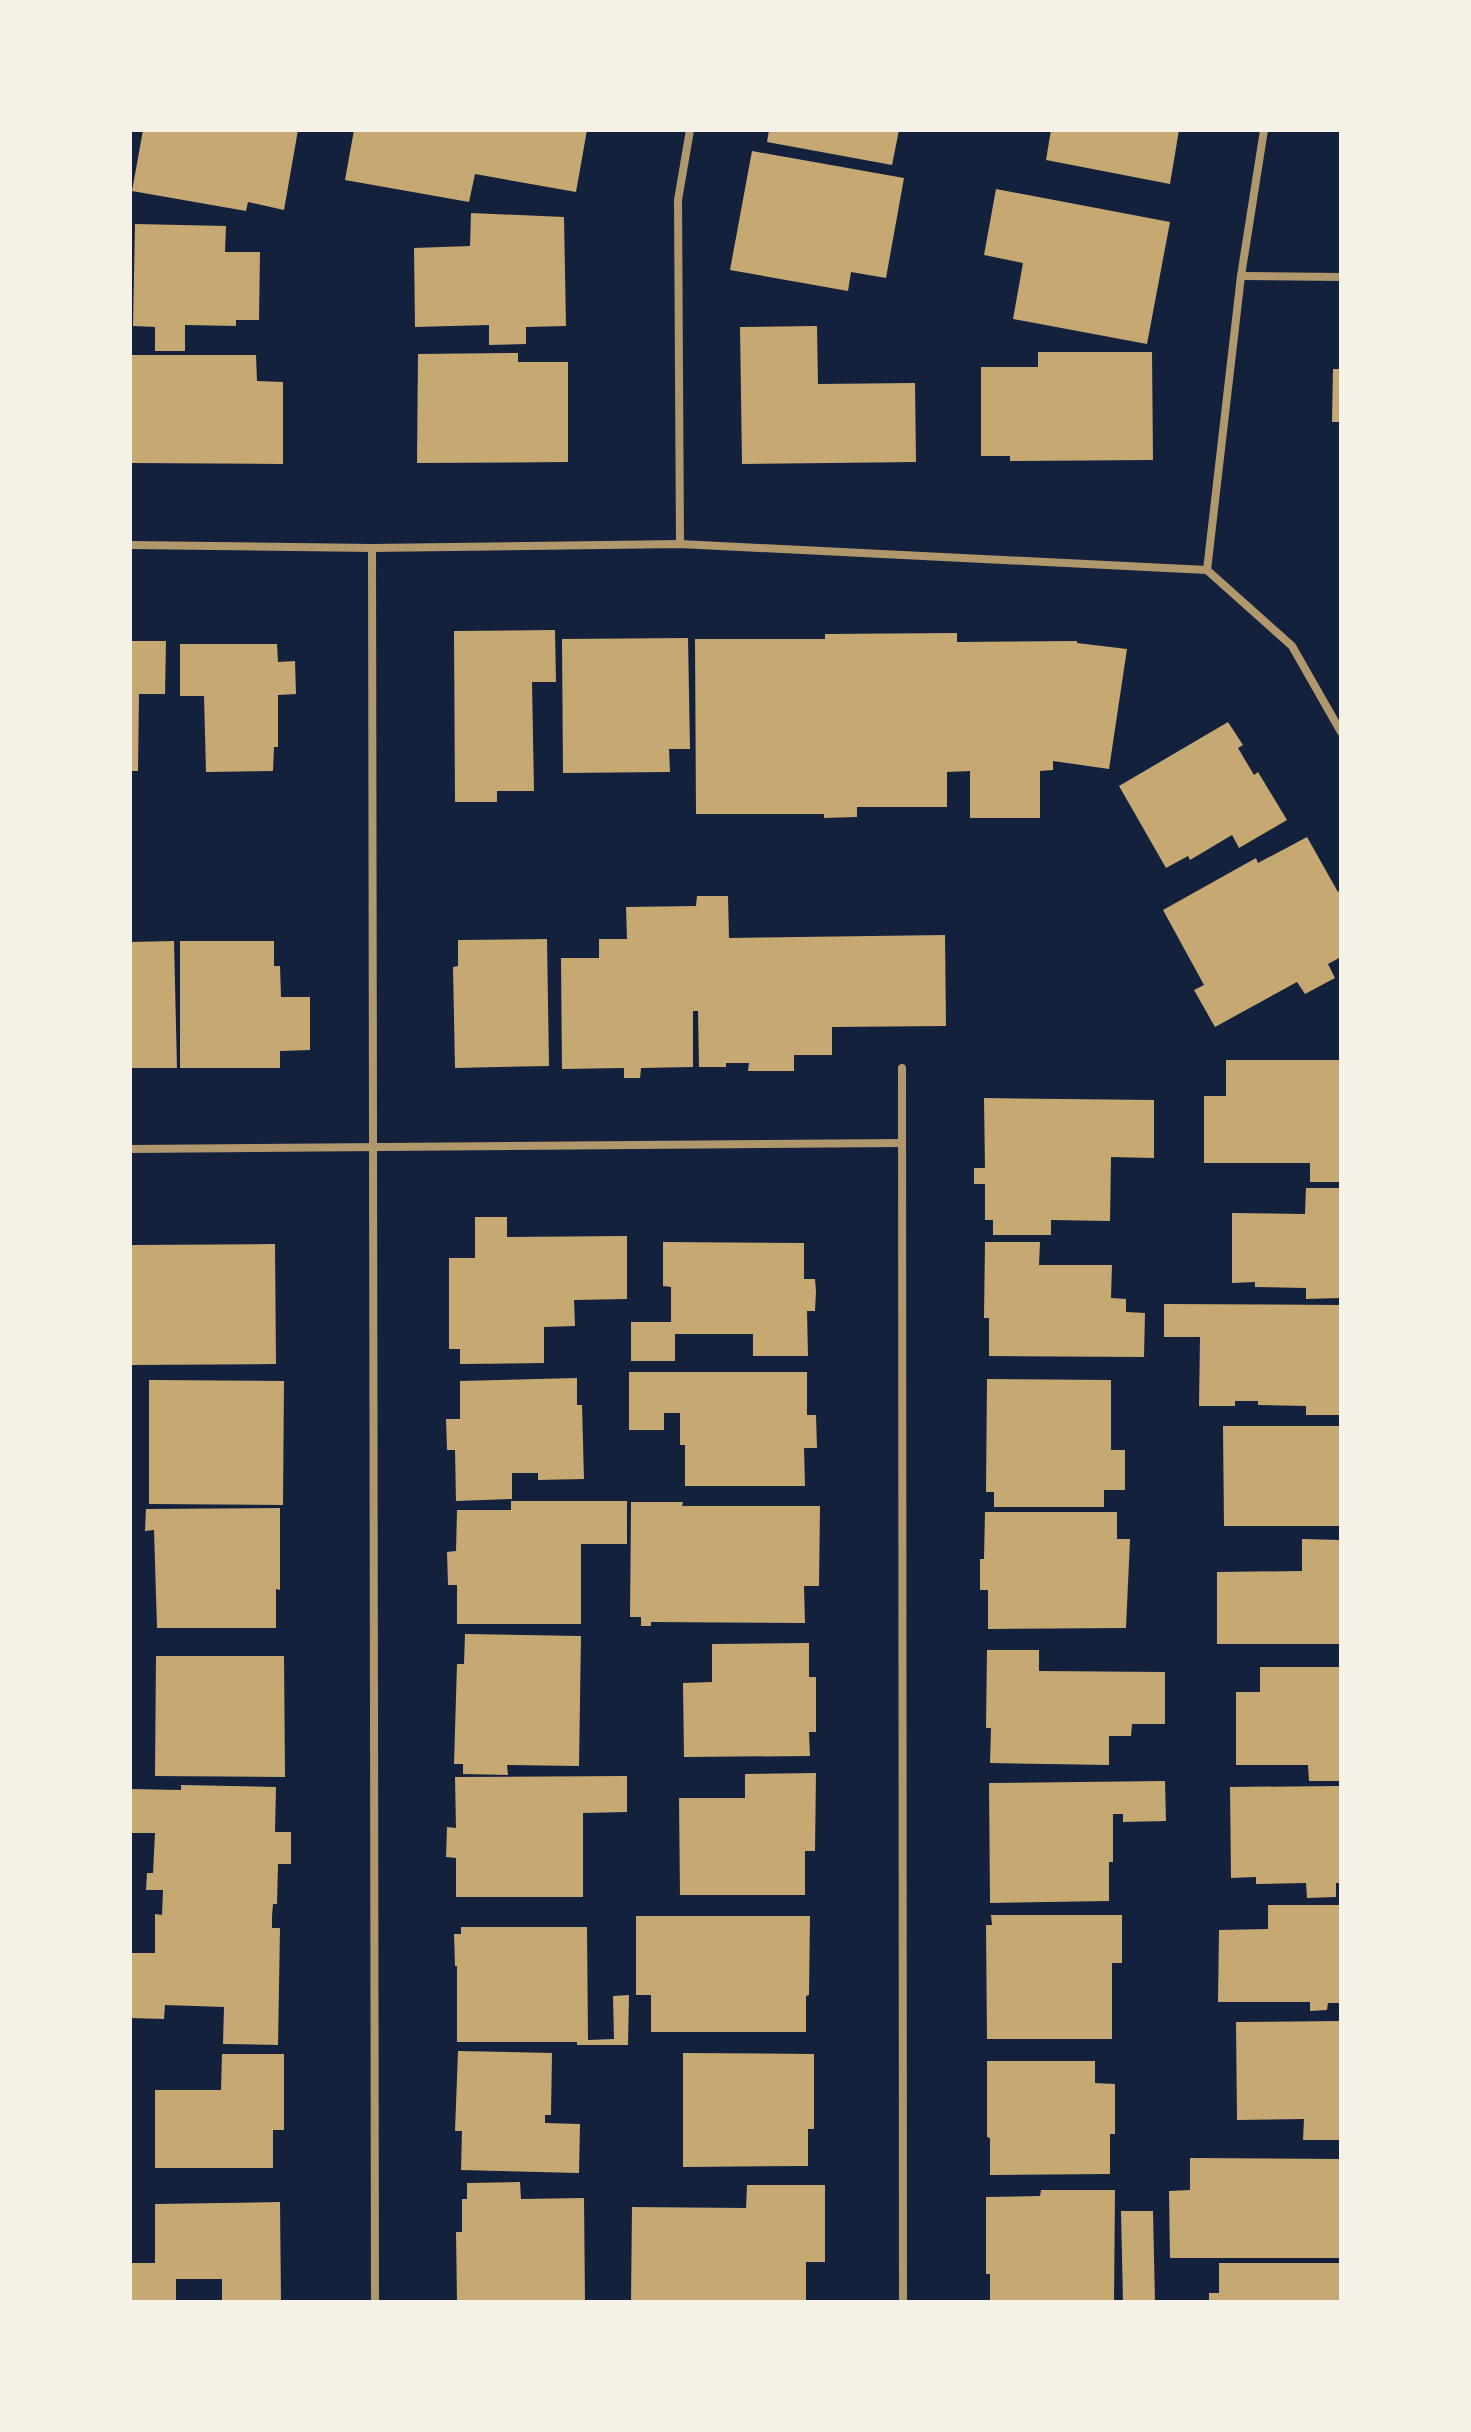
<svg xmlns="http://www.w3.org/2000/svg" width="1471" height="2432" font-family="'Source Serif 4',serif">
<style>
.building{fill:#c6a872}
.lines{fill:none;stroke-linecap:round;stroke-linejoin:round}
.minor{stroke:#b1986c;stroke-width:8}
</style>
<rect width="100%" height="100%" fill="#14213d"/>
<g class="building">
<path d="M 143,130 L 298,130 L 284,210 L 248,202 L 246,211 L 132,191 Z"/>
<path d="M 354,130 L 587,130 L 576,192 L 475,174 L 469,202 L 345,180 Z"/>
<path d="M 769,130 L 899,130 L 892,165 L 767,142 Z"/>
<path d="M 1051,130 L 1179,130 L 1170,184 L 1046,160 Z"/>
<path d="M 752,151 L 904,178 L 886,278 L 851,272 L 848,291 L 730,270 Z"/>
<path d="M 996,189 L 1170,222 L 1147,344 L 1013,319 L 1023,263 L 984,255 Z"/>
<path d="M 471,213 L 564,217 L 566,326 L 526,327 L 526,344 L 489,345 L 489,325 L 415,327 L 414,248 L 470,246 Z"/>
<path d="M 135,224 L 226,226 L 225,252 L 260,252 L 259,320 L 236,320 L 236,326 L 185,325 L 185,351 L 155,351 L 155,327 L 133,326 Z"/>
<path d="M 817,326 L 818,384 L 915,383 L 916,462 L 742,464 L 740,327 Z"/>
<path d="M 1038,352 L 1152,352 L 1153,460 L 1010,461 L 1010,456 L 981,456 L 981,367 L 1038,367 Z"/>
<path d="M 518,353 L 518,362 L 568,362 L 568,462 L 417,463 L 418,354 Z"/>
<path d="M 130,355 L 256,355 L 257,381 L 283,382 L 283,464 L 130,463 Z"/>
<path d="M 1333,369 L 1341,369 L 1341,422 L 1332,422 Z"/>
<path d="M 555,630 L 556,682 L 532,682 L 534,791 L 497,791 L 497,802 L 455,802 L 454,631 Z"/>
<path d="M 957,633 L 957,642 L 1077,641 L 1077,643 L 1127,649 L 1109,769 L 1053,761 L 1053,770 L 1040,771 L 1040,818 L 970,818 L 970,771 L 947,772 L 947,807 L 857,807 L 857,817 L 824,818 L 824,814 L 696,814 L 695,639 L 825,639 L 825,634 Z"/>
<path d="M 688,638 L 690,749 L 669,749 L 670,772 L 563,773 L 562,639 Z"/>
<path d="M 130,641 L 166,641 L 165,694 L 139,694 L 138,771 L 130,771 Z"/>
<path d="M 180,644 L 277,644 L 278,662 L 295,661 L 296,694 L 278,695 L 278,747 L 274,747 L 273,771 L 206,772 L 204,696 L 180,696 Z"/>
<path d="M 1228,722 L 1243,745 L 1238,748 L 1254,775 L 1258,772 L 1287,820 L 1239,848 L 1232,835 L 1190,860 L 1188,856 L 1166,868 L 1119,786 Z"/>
<path d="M 1307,837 L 1338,892 L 1341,890 L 1341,957 L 1328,964 L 1335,978 L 1305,994 L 1297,982 L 1215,1027 L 1194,990 L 1204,985 L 1163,910 L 1256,858 L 1258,863 Z"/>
<path d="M 697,896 L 728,896 L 729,938 L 945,935 L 946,1026 L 832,1027 L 832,1055 L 794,1055 L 794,1071 L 748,1071 L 749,1063 L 726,1063 L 726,1067 L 699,1067 L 698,1011 L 693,1011 L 693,1067 L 641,1068 L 640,1078 L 624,1078 L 624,1068 L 562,1069 L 561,958 L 599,958 L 599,939 L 627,939 L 626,907 L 696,906 Z"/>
<path d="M 547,939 L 549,1066 L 455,1068 L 453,967 L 458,966 L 458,940 Z"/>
<path d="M 174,941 L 177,1068 L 130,1068 L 130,942 Z"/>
<path d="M 180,941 L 274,941 L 274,966 L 280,966 L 281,997 L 310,997 L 310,1050 L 280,1051 L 280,1068 L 180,1068 Z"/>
<path d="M 1226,1060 L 1341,1060 L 1341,1182 L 1310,1182 L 1310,1163 L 1204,1163 L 1204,1096 L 1226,1096 Z"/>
<path d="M 984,1098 L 1154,1100 L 1154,1158 L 1111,1157 L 1110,1221 L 1051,1220 L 1051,1235 L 993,1235 L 993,1220 L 985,1220 L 985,1184 L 974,1184 L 974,1168 L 985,1168 Z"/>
<path d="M 1306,1188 L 1341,1188 L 1341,1298 L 1306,1299 L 1306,1288 L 1255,1287 L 1255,1282 L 1232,1283 L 1232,1213 L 1305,1214 Z"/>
<path d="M 475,1217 L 507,1217 L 507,1237 L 627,1236 L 627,1299 L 574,1300 L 575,1326 L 544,1327 L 544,1363 L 460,1364 L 460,1349 L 449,1349 L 449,1258 L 475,1258 Z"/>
<path d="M 663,1242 L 804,1243 L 804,1279 L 815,1279 L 816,1291 L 815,1311 L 807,1311 L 808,1356 L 753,1356 L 753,1334 L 675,1334 L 675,1361 L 631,1361 L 631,1322 L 671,1322 L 671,1287 L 663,1286 Z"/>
<path d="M 985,1242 L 1040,1242 L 1039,1265 L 1112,1265 L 1111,1298 L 1126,1299 L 1126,1312 L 1145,1313 L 1144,1357 L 989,1356 L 989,1318 L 984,1318 Z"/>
<path d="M 275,1244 L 276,1364 L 130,1365 L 130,1245 Z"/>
<path d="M 1164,1304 L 1341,1305 L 1341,1415 L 1306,1415 L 1306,1406 L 1258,1405 L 1258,1401 L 1235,1401 L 1235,1406 L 1199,1406 L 1200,1337 L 1164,1337 Z"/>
<path d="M 629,1372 L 807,1372 L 807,1415 L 816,1415 L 817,1448 L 804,1448 L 805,1486 L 685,1486 L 685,1445 L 680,1445 L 680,1413 L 664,1413 L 664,1430 L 629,1430 Z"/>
<path d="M 577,1378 L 577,1405 L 582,1405 L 584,1479 L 538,1480 L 538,1473 L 512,1473 L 512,1499 L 456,1501 L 455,1450 L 447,1450 L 446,1419 L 460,1419 L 460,1381 Z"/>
<path d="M 987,1379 L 1111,1380 L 1111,1450 L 1125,1450 L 1125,1490 L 1104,1490 L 1104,1507 L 994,1507 L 994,1492 L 986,1492 Z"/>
<path d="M 149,1380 L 284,1381 L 283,1505 L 149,1504 Z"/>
<path d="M 1223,1426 L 1341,1426 L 1341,1526 L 1224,1526 Z"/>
<path d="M 511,1501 L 627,1501 L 627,1544 L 581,1544 L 581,1624 L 457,1624 L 457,1585 L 448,1585 L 447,1552 L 456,1551 L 457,1510 L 511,1510 Z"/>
<path d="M 631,1502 L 683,1502 L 682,1506 L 820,1506 L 819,1586 L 804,1586 L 805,1623 L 651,1622 L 651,1626 L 641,1626 L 641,1617 L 630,1617 Z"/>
<path d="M 280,1508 L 280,1590 L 276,1589 L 276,1628 L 157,1628 L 154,1530 L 145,1531 L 146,1509 Z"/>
<path d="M 985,1512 L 1117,1512 L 1117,1539 L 1130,1539 L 1126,1628 L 988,1629 L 988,1590 L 980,1590 L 980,1559 L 984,1559 Z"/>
<path d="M 1302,1539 L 1341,1540 L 1341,1644 L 1217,1644 L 1217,1572 L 1302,1571 Z"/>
<path d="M 465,1634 L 581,1636 L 579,1766 L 507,1765 L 508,1775 L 463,1774 L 463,1764 L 454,1764 L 457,1664 L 464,1664 Z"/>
<path d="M 809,1643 L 809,1677 L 816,1677 L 816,1732 L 809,1732 L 810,1756 L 684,1757 L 683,1683 L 712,1682 L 712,1644 Z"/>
<path d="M 987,1650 L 1039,1650 L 1039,1671 L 1165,1672 L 1165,1724 L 1132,1724 L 1131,1736 L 1109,1736 L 1109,1765 L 990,1763 L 991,1728 L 986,1728 Z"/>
<path d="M 156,1656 L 284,1656 L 285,1777 L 155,1776 Z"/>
<path d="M 1260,1667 L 1341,1667 L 1341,1781 L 1309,1781 L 1308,1765 L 1236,1765 L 1236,1692 L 1260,1692 Z"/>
<path d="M 816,1773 L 815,1851 L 805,1851 L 805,1895 L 680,1895 L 679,1798 L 745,1798 L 745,1774 Z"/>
<path d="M 627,1776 L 627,1812 L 583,1813 L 583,1897 L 456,1897 L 456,1858 L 446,1857 L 447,1827 L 456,1828 L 455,1777 Z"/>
<path d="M 1165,1781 L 1166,1821 L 1123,1822 L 1123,1814 L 1113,1814 L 1113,1862 L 1109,1862 L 1109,1901 L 990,1903 L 989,1783 Z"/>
<path d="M 181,1785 L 276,1787 L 275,1832 L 291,1832 L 291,1864 L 278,1864 L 277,1904 L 273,1904 L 272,1916 L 272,1928 L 280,1928 L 278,2045 L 223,2044 L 224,2007 L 165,2005 L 164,2019 L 130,2018 L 130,1953 L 155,1953 L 155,1914 L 162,1915 L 163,1890 L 146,1890 L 147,1873 L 153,1873 L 155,1833 L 130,1833 L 130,1789 L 181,1790 Z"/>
<path d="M 1341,1786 L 1341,1883 L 1336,1883 L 1336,1897 L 1307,1898 L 1306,1883 L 1256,1884 L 1256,1877 L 1231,1878 L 1230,1787 Z"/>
<path d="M 1268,1905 L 1341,1905 L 1341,2003 L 1328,2003 L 1327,2010 L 1310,2011 L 1310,2002 L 1218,2002 L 1219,1930 L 1268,1929 Z"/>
<path d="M 991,1915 L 1122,1915 L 1122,1963 L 1112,1963 L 1112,2039 L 987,2039 L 986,1925 L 992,1925 Z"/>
<path d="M 636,1916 L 810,1916 L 809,1995 L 806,1996 L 806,2032 L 651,2032 L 651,1995 L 636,1995 Z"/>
<path d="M 461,1927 L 587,1927 L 588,2040 L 614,2039 L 613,1996 L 629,1995 L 628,2045 L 577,2045 L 577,2042 L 457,2042 L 457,1966 L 455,1966 L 454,1934 L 461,1934 Z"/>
<path d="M 1341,2021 L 1341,2140 L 1303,2140 L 1304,2119 L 1237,2120 L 1236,2022 Z"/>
<path d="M 458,2051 L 552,2053 L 551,2115 L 545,2115 L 545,2123 L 580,2124 L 579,2173 L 461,2170 L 462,2131 L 455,2131 Z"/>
<path d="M 683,2053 L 814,2054 L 814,2129 L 808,2129 L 808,2166 L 683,2167 Z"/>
<path d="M 222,2054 L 284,2054 L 284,2130 L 273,2130 L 273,2168 L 155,2168 L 155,2090 L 221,2090 Z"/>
<path d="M 987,2061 L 1095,2061 L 1095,2083 L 1115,2084 L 1115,2134 L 1110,2134 L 1110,2174 L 990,2175 L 990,2138 L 987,2137 Z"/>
<path d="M 1190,2158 L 1341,2159 L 1341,2258 L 1170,2258 L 1169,2191 L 1190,2190 Z"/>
<path d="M 520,2182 L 521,2199 L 584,2198 L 585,2302 L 457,2302 L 456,2232 L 462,2232 L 462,2199 L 467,2199 L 467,2183 Z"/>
<path d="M 747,2185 L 825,2185 L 825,2262 L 806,2262 L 806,2302 L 631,2302 L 632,2207 L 746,2208 Z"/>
<path d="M 1041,2190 L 1115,2190 L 1114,2302 L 990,2302 L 990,2274 L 986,2274 L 986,2197 L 1040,2196 Z"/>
<path d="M 280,2202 L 281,2302 L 222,2302 L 222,2279 L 176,2279 L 176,2302 L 130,2302 L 130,2263 L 155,2263 L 155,2204 Z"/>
<path d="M 1121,2211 L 1153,2211 L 1155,2302 L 1123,2302 Z"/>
<path d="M 1219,2263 L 1341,2263 L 1341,2302 L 1209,2302 L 1209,2293 L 1219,2293 Z"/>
</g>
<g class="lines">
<g class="minor">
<path d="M 1264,130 L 1241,276 L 1207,570 L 1292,646 L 1341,732"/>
<path d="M 1241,276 L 1341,277"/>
<path d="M 680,544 L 678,200 L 690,130"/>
<path d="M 130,545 L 372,548 L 680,544 L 1207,570"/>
<path d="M 372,548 L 375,2302"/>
<path d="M 902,1068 L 903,2302"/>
<path d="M 130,1149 L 902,1143"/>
</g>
</g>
<rect width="1471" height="2432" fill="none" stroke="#f6f1e7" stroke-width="264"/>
</svg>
